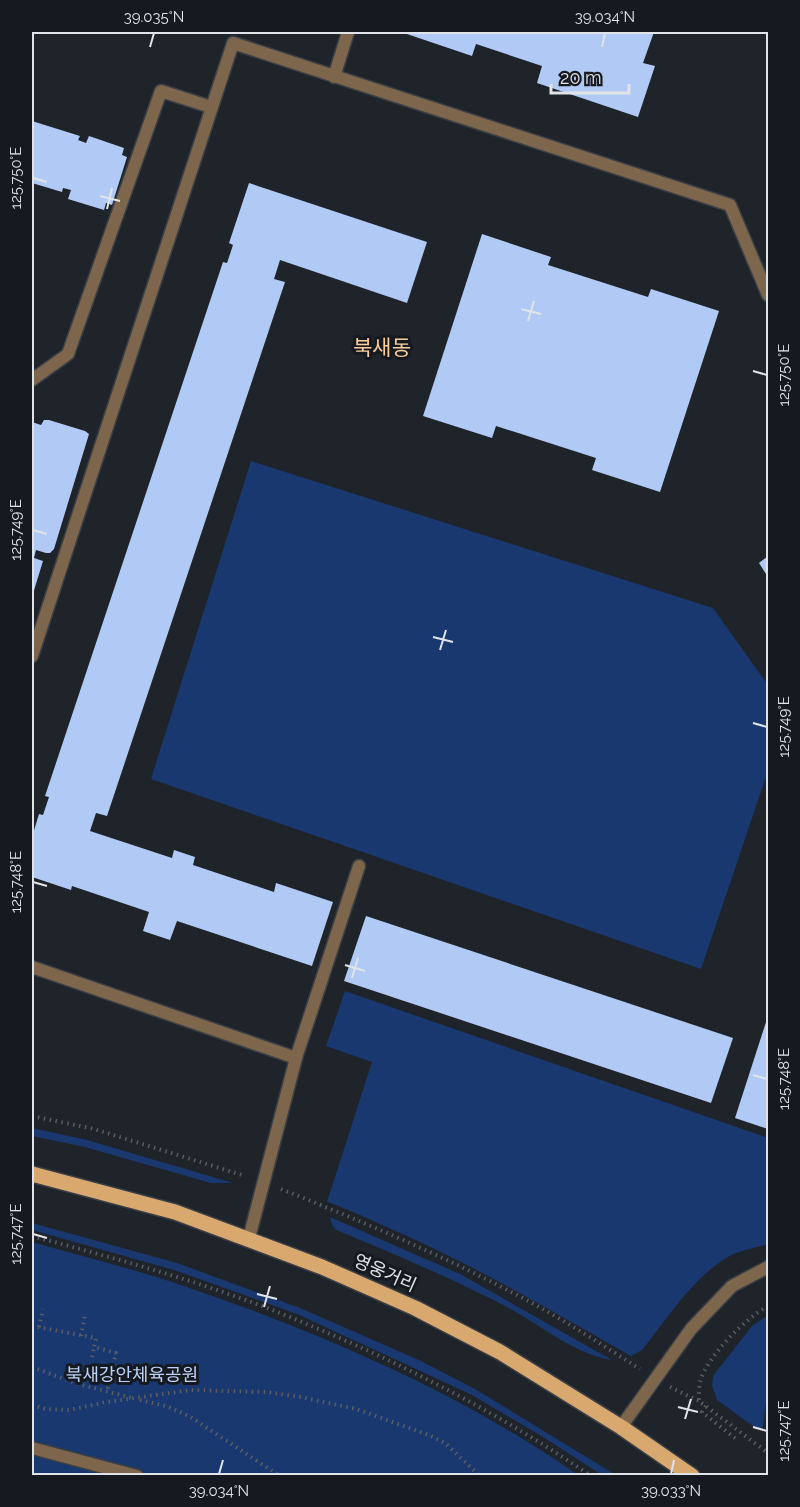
<svg xmlns="http://www.w3.org/2000/svg" width="800" height="1507" font-family="Raleway,'Noto Sans KR',sans-serif">
<style>
.green{fill:#193870}
.building{fill:#b1caf5}
.lines{fill:none;stroke-linecap:round;stroke-linejoin:round}
.pedestrian-casing{stroke:#3a3e45;stroke-width:15}
.minor-casing{stroke:#3a3e45;stroke-width:15}
.primary-casing{stroke:#3a3e45;stroke-width:18}
.path{stroke:#5a5e64;stroke-width:4;stroke-dasharray:1.5 4.5;stroke-linecap:butt}
.pedestrian{stroke:#7d664b;stroke-width:12}
.minor{stroke:#7d664b;stroke-width:12}
.primary{stroke:#d9a86f;stroke-width:15}
.ticks{fill:none;stroke:#e0e3e8;stroke-width:2}
.labels{text-anchor:middle;stroke-width:6;stroke-linejoin:round;paint-order:stroke}
.street-label{font-size:18px;fill:#e0e3e8;stroke:#161a20}
.park-label{font-size:18px;fill:#bdd2f7;stroke:#161a20}
.quarter-label{font-size:21px;fill:#f9ce9d;stroke:#161a20}
.neatline{fill:none;stroke:#e0e3e8;stroke-width:2}
.ticks-label{font-size:15px;text-anchor:middle;fill:#e0e3e8}
</style>
<rect width="100%" height="100%" fill="#1f232a"/>
<g class="green">
<path d="M 251,461 L 713,608 L 768,685 L 768,771 L 701,969 L 151,779 Z"/>
<path d="M 345,991 L 768,1138 L 768,1244 C 756,1248 739,1250 728,1257 C 692,1278 668,1318 642,1350 L 631,1356 C 552,1311 474,1265 391,1229 C 370,1220 349,1209 327,1202 L 372,1062 L 326,1046 Z"/>
<path d="M 32,1128 L 87,1140 L 233,1183 L 211,1183 L 85,1147 L 32,1136 Z"/>
<path d="M 330,1217 L 460,1274 L 612,1360 C 574,1354 542,1326 509,1308 C 453,1279 395,1254 336,1230 L 332,1225 Z"/>
<path d="M 32,1223 L 177,1263 L 300,1308 L 419,1360 L 475,1389 L 616,1475 L 602,1475 L 543,1437 L 472,1395 L 297,1314 L 174,1270 L 32,1230 Z"/>
<path d="M 32,1242 C 78,1255 126,1267 172,1282 C 312,1329 456,1390 578,1475 L 43,1476 L 32,1473 Z"/>
<path d="M 768,1315 L 768,1381 L 763,1427 L 757,1429 L 717,1400 L 712,1385 L 713,1376 L 752,1326 Z"/>
</g>
<g class="building">
<path d="M 401,32 L 654,32 L 643,63 L 655,66 L 638,117 L 537,83 L 542,66 L 476,44 L 472,56 Z"/>
<path d="M 32,121 L 80,136 L 78,140 L 86,143 L 89,136 L 124,148 L 122,155 L 127,157 L 112,205 L 106,203 L 104,210 L 68,199 L 71,190 L 63,188 L 62,192 L 32,183 Z"/>
<path d="M 249,183 L 427,242 L 407,303 L 280,260 L 274,279 L 285,282 L 107,816 L 96,813 L 90,831 L 172,858 L 174,850 L 195,857 L 193,865 L 274,892 L 276,883 L 333,902 L 312,966 L 177,921 L 170,940 L 143,931 L 149,912 L 72,886 L 71,890 L 32,877 L 32,837 L 39,814 L 43,815 L 49,797 L 45,796 L 223,262 L 227,263 L 233,245 L 229,243 Z"/>
<path d="M 482,234 L 551,257 L 548,265 L 648,297 L 651,289 L 719,311 L 660,492 L 592,470 L 596,458 L 496,426 L 492,438 L 423,416 Z"/>
<path d="M 44,420 L 49,420 L 85,431 L 89,434 L 54,549 L 50,553 L 46,553 L 36,550 L 34,558 L 43,561 L 32,597 L 32,422 L 41,425 Z"/>
<path d="M 768,556 L 768,577 L 759,563 Z"/>
<path d="M 366,916 L 733,1038 L 711,1103 L 344,981 Z"/>
<path d="M 768,1016 L 768,1129 L 735,1118 Z"/>
</g>
<g class="lines">
<g class="pedestrian-casing">
<path id="pedestrian" d="M 32,1448 L 137,1476"/>
</g>
<g class="minor-casing">
<g id="minor">
<path d="M 334,77 L 348,32"/>
<path d="M 32,380 L 68,354 L 161,91 L 211,107"/>
<path d="M 32,656 L 233,43 L 730,205 L 768,295"/>
<path d="M 32,967 L 296,1058"/>
<path d="M 249,1238 L 296,1058 L 359,866"/>
<path d="M 621,1427 L 691,1329 L 732,1286 L 768,1267"/>
</g>
</g>
<g class="primary-casing">
<path id="primary" d="M 32,1174 L 175,1212 L 322,1267 L 415,1308 L 500,1352 L 621,1427 L 692,1476"/>
</g>
<g class="path">
<path d="M 32,1116 L 94,1129 L 245,1176"/>
<path d="M 281,1189 C 361,1221 442,1255 519,1296 C 561,1318 601,1344 640,1369"/>
<path d="M 32,1236 C 121,1260 211,1284 297,1320 C 400,1362 499,1413 591,1476"/>
<path d="M 768,1306 C 746,1318 707,1356 700,1382 C 699,1388 699,1395 699,1401 L 768,1453"/>
<path d="M 32,1326 L 96,1338 L 94,1347 L 116,1353 L 107,1392"/>
<path d="M 39,1327 L 43,1309"/>
<path d="M 81,1336 L 85,1315"/>
<path d="M 92,1357 L 94,1347"/>
<path d="M 32,1367 L 75,1383 L 132,1398"/>
<path d="M 670,1387 L 699,1401"/>
<path d="M 140,1400 L 166,1406 L 189,1416 L 280,1476"/>
<path d="M 32,1405 L 45,1409 L 69,1410 L 107,1402 L 191,1390 L 267,1392 L 301,1397 L 356,1409 L 429,1435 L 445,1443 L 480,1476"/>
<path d="M 706,1406 L 702,1412 L 736,1439"/>
</g>
<use href="#pedestrian" class="pedestrian"/>
<use href="#minor" class="minor"/>
<use href="#primary" class="primary"/>
</g>
<path class="ticks" d="M 150,47 L 154,33M 602,47 L 605,33M 33,178 L 47,182M 100,196 L 120,201M 107,209 L 112,188M 521,309 L 541,314M 528,321 L 534,301M 753,371 L 767,375M 33,530 L 47,534M 433,637 L 453,642M 440,650 L 446,630M 753,723 L 767,727M 33,882 L 47,886M 345,965 L 365,971M 352,978 L 358,958M 753,1075 L 767,1079M 33,1234 L 47,1238M 257,1294 L 277,1299M 264,1307 L 270,1286M 678,1407 L 698,1412M 685,1419 L 691,1399M 753,1427 L 767,1431M 219,1474 L 223,1460M 671,1474 L 674,1460"/>
<g class="labels">
<g class="street-label">
<text transform="translate(385 1273) rotate(24)" y="6">영웅거리</text>
</g>
<g class="park-label">
<text x="132" y="1381">북새강안체육공원</text>
</g>
<g class="quarter-label">
<text x="382" y="355">북새동</text>
</g>
</g>
<rect width="800" height="1507" fill="none" stroke="#161a20" stroke-width="66"/>
<path d="M551 84v9h78v-9" fill="none" stroke="#e0e3e8" stroke-width="3"/>
<text x="560" y="84" font-size="18" fill="#e0e3e8" stroke="#161a20" stroke-width="4.5" paint-order="stroke">20 m</text>
<rect x="33" y="33" width="734" height="1441" class="neatline"/>
<g class="ticks-label">
<text x="154" y="22">39.035°N</text>
<text x="605" y="22">39.034°N</text>
<text transform="translate(16 178) rotate(-90)" y="5">125.750°E</text>
<text transform="translate(784 375) rotate(-90)" y="5">125.750°E</text>
<text transform="translate(16 530) rotate(-90)" y="5">125.749°E</text>
<text transform="translate(784 727) rotate(-90)" y="5">125.749°E</text>
<text transform="translate(16 882) rotate(-90)" y="5">125.748°E</text>
<text transform="translate(784 1079) rotate(-90)" y="5">125.748°E</text>
<text transform="translate(16 1234) rotate(-90)" y="5">125.747°E</text>
<text transform="translate(784 1431) rotate(-90)" y="5">125.747°E</text>
<text x="219" y="1496">39.034°N</text>
<text x="671" y="1496">39.033°N</text>
</g>
</svg>
